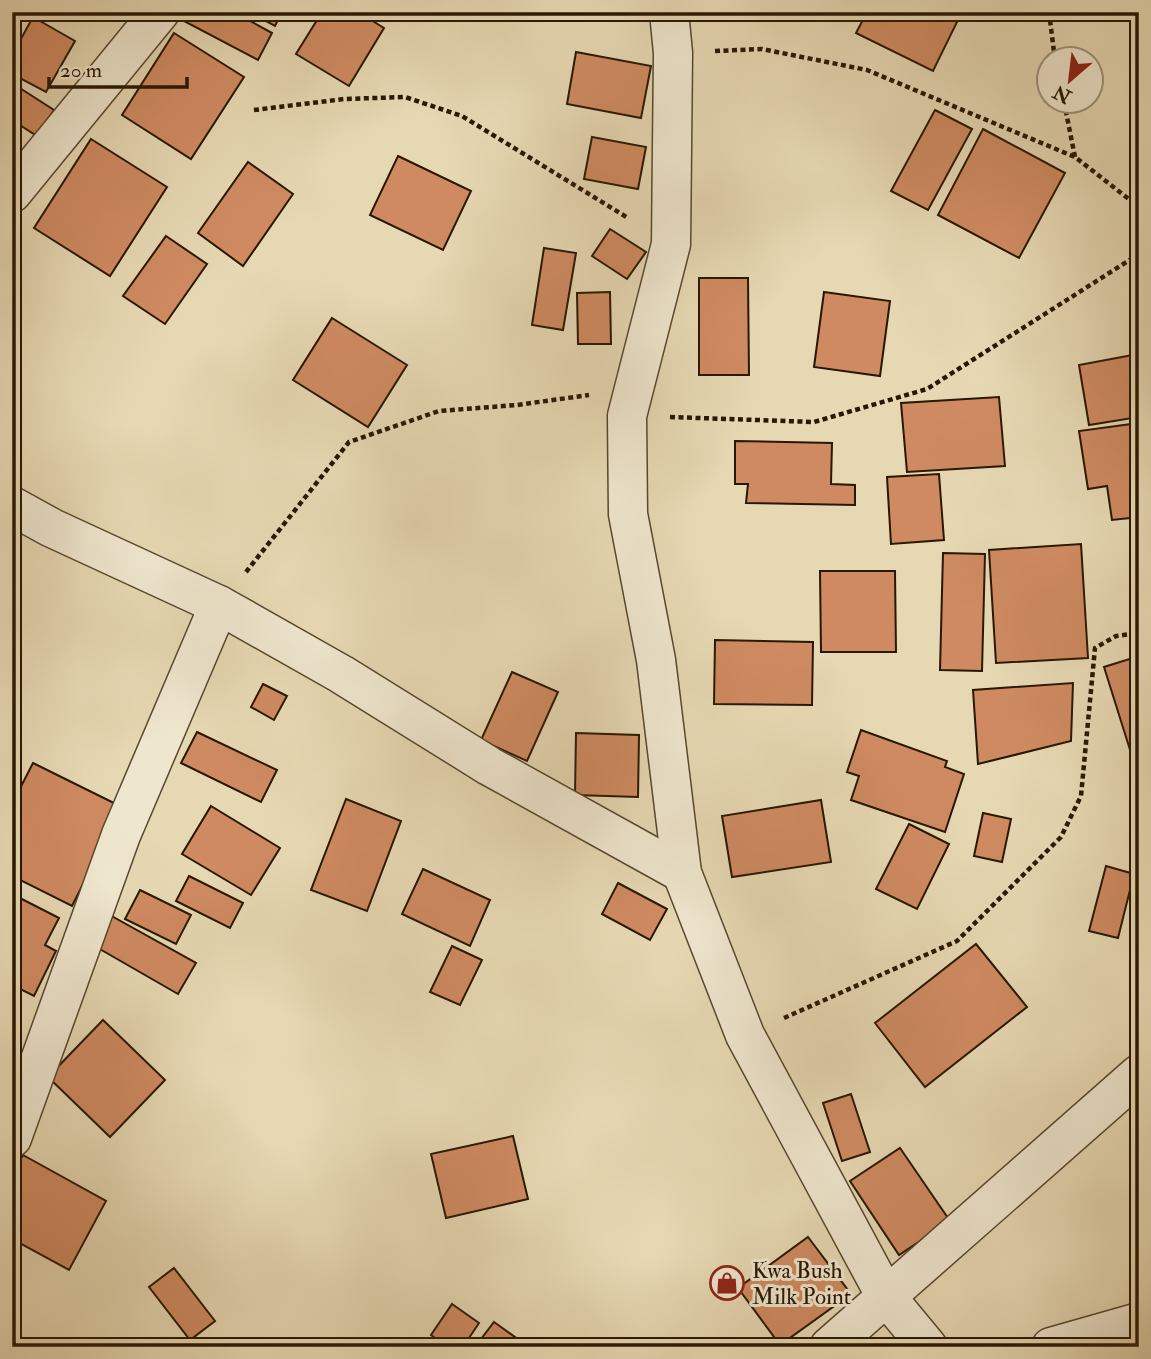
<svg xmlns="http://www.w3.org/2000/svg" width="1151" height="1359" font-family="'IM FELL Double Pica',serif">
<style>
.building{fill:#cf8a61;stroke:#281702;stroke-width:2}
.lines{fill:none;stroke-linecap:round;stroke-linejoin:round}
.minor-casing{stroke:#58472e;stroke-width:41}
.path{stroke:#281702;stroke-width:4.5;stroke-dasharray:5 3.5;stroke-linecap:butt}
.minor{stroke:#efe6ce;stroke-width:38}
.labels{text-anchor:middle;stroke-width:6;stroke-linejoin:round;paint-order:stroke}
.poi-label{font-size:23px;fill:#281702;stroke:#efe6ce;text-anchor:start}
</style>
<rect width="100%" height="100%" fill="#e6d8b3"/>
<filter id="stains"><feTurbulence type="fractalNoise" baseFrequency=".00286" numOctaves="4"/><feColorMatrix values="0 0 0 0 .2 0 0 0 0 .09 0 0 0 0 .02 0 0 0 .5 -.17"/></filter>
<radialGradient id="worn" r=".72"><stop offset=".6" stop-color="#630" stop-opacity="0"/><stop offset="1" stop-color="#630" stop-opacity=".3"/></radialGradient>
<g class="building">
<path d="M 188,12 L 234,12 L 272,33 L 258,60 L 184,21 Z"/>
<path d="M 249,12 L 282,12 L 275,26 Z"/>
<path d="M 322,12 L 358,12 L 384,28 L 349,86 L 296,54 Z"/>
<path d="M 867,12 L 937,12 L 957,22 L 933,71 L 856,33 Z"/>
<path d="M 33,17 L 75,41 L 46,92 L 12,74 L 12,55 Z"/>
<path d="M 174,33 L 244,77 L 191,159 L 122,115 Z"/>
<path d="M 576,52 L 651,66 L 641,118 L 567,104 Z"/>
<path d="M 12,83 L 54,110 L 37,136 L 12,120 Z"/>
<path d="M 935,110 L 972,129 L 928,210 L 891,191 Z"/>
<path d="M 983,129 L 1065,173 L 1019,258 L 938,215 Z"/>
<path d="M 592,137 L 646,147 L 638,189 L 584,179 Z"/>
<path d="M 91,139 L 167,187 L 110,276 L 34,228 Z"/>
<path d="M 398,156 L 471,191 L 443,250 L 370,215 Z"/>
<path d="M 248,162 L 293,194 L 243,266 L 198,233 Z"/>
<path d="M 610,229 L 646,252 L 627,279 L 592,256 Z"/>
<path d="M 166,236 L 207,264 L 165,324 L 123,296 Z"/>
<path d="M 544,248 L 576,253 L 563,330 L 532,325 Z"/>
<path d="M 699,278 L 748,278 L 749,375 L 699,375 Z"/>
<path d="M 610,292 L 611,344 L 578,344 L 577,293 Z"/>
<path d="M 824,292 L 890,301 L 880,376 L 814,367 Z"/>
<path d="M 332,318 L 407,365 L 368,427 L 293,380 Z"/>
<path d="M 1138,354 L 1139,417 L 1089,425 L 1079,365 Z"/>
<path d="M 999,397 L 1005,466 L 907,472 L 901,403 Z"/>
<path d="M 1139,423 L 1139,517 L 1112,520 L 1107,486 L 1088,489 L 1079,431 Z"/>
<path d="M 735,441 L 832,443 L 831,484 L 855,485 L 855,505 L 746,503 L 748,484 L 735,484 Z"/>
<path d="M 939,474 L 944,540 L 891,544 L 887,477 Z"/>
<path d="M 1081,544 L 1088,658 L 996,663 L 989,550 Z"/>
<path d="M 943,553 L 985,554 L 982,671 L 940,670 Z"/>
<path d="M 820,571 L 895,571 L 896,652 L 821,652 Z"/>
<path d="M 715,640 L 813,642 L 812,705 L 714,704 Z"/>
<path d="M 1139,656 L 1139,750 L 1131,753 L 1104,667 Z"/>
<path d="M 512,672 L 558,692 L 527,761 L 481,740 Z"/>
<path d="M 1073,683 L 1071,741 L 978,764 L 973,690 Z"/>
<path d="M 263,684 L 287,696 L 274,720 L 251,707 Z"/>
<path d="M 861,730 L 947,761 L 945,767 L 964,774 L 945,832 L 851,800 L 859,776 L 847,772 Z"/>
<path d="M 197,732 L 277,770 L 261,802 L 181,763 Z"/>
<path d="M 576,733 L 639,735 L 638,797 L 575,795 Z"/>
<path d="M 33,763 L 122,807 L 72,906 L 12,876 L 12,804 Z"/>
<path d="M 346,799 L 401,821 L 367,911 L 311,890 Z"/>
<path d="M 821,800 L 831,862 L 732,877 L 722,816 Z"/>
<path d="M 211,806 L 280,848 L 251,895 L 182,854 Z"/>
<path d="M 983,813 L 1011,819 L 1002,862 L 974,856 Z"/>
<path d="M 909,824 L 949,844 L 917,909 L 876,889 Z"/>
<path d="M 1106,866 L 1134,874 L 1118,938 L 1089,931 Z"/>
<path d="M 423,869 L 490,900 L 470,946 L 402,914 Z"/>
<path d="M 189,876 L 243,903 L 230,928 L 176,901 Z"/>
<path d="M 618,883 L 667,909 L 650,940 L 602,914 Z"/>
<path d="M 140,890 L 191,915 L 176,944 L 125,919 Z"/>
<path d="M 12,894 L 59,918 L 45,945 L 56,951 L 34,996 L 12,985 Z"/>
<path d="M 108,914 L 196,963 L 178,994 L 91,944 Z"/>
<path d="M 976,944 L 1027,1007 L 925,1087 L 875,1023 Z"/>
<path d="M 452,946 L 482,960 L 460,1005 L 430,992 Z"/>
<path d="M 103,1020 L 165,1080 L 110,1137 L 48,1077 Z"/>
<path d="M 851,1094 L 870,1152 L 842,1161 L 823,1103 Z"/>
<path d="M 513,1136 L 528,1199 L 446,1218 L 431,1154 Z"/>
<path d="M 900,1148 L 950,1221 L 899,1255 L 850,1181 Z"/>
<path d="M 23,1155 L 106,1201 L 69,1270 L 12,1239 L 12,1175 Z"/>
<path d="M 808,1237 L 851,1294 L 780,1345 L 738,1288 Z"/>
<path d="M 174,1268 L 215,1321 L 190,1340 L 149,1287 Z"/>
<path d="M 452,1304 L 479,1323 L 463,1347 L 447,1347 L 431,1335 Z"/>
<path d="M 494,1322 L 529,1347 L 475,1347 Z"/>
</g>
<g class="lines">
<g class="minor-casing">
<g id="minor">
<path d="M 669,12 L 673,53 L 671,244 L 627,416 L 628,514 L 656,660 L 682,873 L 745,1035 L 885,1295 L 928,1347"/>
<path d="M 12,193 L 160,12"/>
<path d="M 12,506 L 52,528 L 219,605 L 341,674 L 489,766 L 682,873"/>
<path d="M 12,1138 L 121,835 L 219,605"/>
<path d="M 829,1347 L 1139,1074"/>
<path d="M 1051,1347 L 1139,1322"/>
</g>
</g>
<g class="path">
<path d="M 1049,12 L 1055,60"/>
<path d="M 715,51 L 762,49 L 867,70 L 1075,157 L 1139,207"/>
<path d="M 1064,102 L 1075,157"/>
<path d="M 254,110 L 344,99 L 405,97 L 462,116 L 628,218"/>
<path d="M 670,417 L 814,422 L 927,389 L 1139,254"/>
<path d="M 246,572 L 349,442 L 439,411 L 517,405 L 589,395"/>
<path d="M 784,1018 L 957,941 L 1061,837 L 1081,796 L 1095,648 L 1116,636 L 1139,633"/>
</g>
<use href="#minor" class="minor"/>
</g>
<defs>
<g id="shop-ring" transform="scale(1.75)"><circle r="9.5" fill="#efe6ce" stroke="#8f2418" stroke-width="1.5"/><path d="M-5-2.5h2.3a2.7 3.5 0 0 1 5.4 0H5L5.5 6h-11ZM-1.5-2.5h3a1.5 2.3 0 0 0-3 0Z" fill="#8f2418"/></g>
</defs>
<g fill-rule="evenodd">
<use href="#shop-ring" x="727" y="1283"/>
</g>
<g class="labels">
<g class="poi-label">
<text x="752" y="1278">Kwa Bush<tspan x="752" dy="26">Milk Point</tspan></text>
</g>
</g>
<rect width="1151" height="1359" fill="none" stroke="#e6d8b3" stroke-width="42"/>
<rect x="14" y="14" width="1123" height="1331" fill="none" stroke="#281702" stroke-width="3.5"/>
<rect x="21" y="21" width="1109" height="1317" fill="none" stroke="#281702" stroke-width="2"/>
<g transform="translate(1070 80) rotate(208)"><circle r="33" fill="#efe6ce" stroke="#9f937c" stroke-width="2"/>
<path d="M0-5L12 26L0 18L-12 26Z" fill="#8f2418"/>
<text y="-10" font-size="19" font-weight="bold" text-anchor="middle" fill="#281702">N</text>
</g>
<path d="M49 77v10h138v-10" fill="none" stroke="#281702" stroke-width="3.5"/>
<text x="60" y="77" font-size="21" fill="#281702" stroke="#efe6ce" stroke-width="5" paint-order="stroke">20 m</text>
<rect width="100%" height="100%" filter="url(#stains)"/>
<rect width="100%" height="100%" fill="url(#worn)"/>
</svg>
